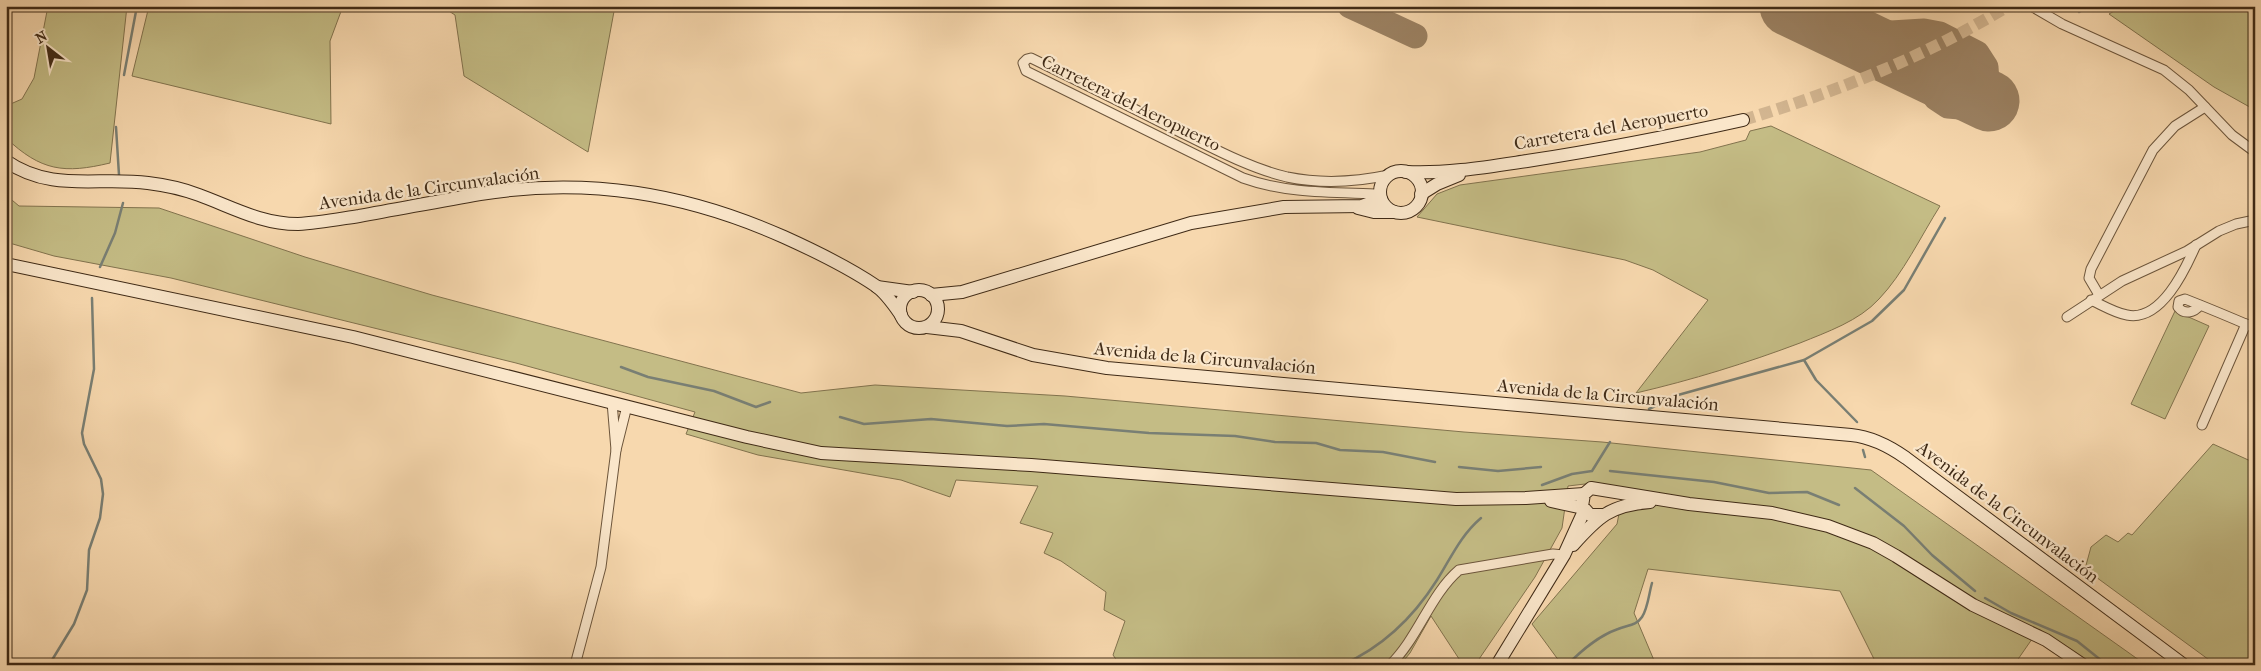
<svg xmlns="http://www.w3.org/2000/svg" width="2261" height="671" font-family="'IM FELL French Canon',serif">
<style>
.green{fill:#c4bc85;stroke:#82734e}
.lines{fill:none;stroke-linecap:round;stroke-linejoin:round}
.stream{stroke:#797f74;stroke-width:2.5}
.taxiway{stroke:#9b8162;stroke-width:25}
.runway{stroke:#9b8162;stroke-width:61}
.secondary-tunnel{stroke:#d2b590;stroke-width:12;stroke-dasharray:12 6;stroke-linecap:butt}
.street-casing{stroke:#6d563c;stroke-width:11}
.secondary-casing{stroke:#3f2a16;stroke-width:14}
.street{stroke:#fae6ca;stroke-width:9}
.secondary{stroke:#fae6ca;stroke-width:12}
.labels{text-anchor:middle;stroke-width:4.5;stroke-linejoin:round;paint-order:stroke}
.street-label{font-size:18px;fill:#3f2a16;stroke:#fae6ca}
</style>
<rect width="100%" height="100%" fill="#f7d8ae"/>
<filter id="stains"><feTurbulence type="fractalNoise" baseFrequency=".004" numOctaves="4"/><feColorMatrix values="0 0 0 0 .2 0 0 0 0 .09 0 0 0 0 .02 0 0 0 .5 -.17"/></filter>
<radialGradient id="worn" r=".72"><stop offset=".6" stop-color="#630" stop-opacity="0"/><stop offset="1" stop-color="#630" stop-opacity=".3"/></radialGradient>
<g class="green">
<path d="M 48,6 L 127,6 L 110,163 C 64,174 41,171 6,138 L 6,106 L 22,99 L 34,78 Z"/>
<path d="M 149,6 L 343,6 L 330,41 L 331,124 L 132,76 Z"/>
<path d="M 441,6 L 615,6 L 588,152 L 464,76 L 455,15 Z"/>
<path d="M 2123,6 L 2255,6 L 2255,110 L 2214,87 L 2109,14 Z"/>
<path d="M 1771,126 L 1940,206 C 1921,236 1903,274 1879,299 C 1859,321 1827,332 1800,343 C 1747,363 1692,380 1636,393 L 1708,300 L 1653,270 L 1625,260 L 1417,217 L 1437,194 L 1460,185 L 1700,152 L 1746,140 L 1750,131 Z"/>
<path d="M 6,195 L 19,206 L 159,208 L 305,257 L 432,295 L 801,393 L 875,385 L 1065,396 L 1464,432 L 1602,442 L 1871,470 L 2146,665 L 2079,665 L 2059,645 L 2039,629 L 2014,665 L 1877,665 L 1840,591 L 1648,569 L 1634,613 L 1656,665 L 1562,665 L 1532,624 L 1617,524 L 1624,488 L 1585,484 L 1568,486 L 1562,528 L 1535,577 L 1475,665 L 1463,665 L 1431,616 L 1410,653 L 1400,665 L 1120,665 L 1113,655 L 1125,621 L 1104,610 L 1106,592 L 1061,561 L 1044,553 L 1053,533 L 1020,523 L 1038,486 L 956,480 L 950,497 L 901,480 L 758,455 L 686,434 L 695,412 L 516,363 L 171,278 L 54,256 L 6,242 Z"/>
<path d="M 2175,311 L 2209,326 L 2165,419 L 2131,404 Z"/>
<path d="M 2213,444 L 2255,463 L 2255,665 L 2216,665 L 2085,569 L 2091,547 L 2106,535 L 2118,542 L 2128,533 L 2132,535 Z"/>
</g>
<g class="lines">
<g class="stream">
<path d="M 2079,12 L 2090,6"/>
<path d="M 124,75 L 137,6"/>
<path d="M 116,127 L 119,175"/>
<path d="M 100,267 L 115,233 L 123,203"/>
<path d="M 1804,360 L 1816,380 L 1857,422"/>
<path d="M 621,367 L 648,377 L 714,391 L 756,407 L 770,402"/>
<path d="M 1649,409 L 1678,395 L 1804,360 L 1872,321 L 1904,290 L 1945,218"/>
<path d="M 840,417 L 864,424 L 931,419 L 1007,426 L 1044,424 L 1149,433 L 1235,436 L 1275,442 L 1316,443 L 1340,450 L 1383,452 L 1435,462"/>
<path d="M 1863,450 L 1865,457"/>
<path d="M 1459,467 L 1498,471 L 1541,467"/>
<path d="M 1610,471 L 1714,482 L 1769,493 L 1807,492 L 1839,505"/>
<path d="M 1542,485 L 1572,474 L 1592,471 L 1610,442"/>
<path d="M 1855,488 L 1904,526 L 1932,555 L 1975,591"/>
<path d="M 1985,598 L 2011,613 L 2077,641 L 2107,665"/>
<path d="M 49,665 L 74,624 L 87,590 L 89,550 L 100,518 L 103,494 L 101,479 L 84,444 L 82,433 L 94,369 L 92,298"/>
<path d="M 1342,665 C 1383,647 1413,618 1437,580 C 1451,558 1460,536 1481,518"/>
<path d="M 1567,665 C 1582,650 1598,636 1618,629 C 1627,625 1636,626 1642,617 C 1648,608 1649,593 1652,583"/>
</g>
<g class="taxiway">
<path d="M 1350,6 L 1415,36"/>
<path d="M 1826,23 L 1858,35 L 1924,31 L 1940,34 L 1977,53 L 1986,67 L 1987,82 L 1977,99 L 1970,104 L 1960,107 L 1948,106 L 1936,98 L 1917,66"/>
</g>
<path class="runway" d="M 1790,6 L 1989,101"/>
<path class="secondary-tunnel" d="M 1743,120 C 1836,92 1925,57 2008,6"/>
<g class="street-casing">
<g id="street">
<path d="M 2031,6 L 2062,24 L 2164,70 L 2189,90 L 2232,135 L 2255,152"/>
<path d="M 1380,194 C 1334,192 1287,194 1243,178 L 1026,71 L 1023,63 L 1027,59 L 1031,58 C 1080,82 1129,106 1178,131 C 1213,148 1249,168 1287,177 C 1321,184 1356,182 1389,175"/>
<path d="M 2099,295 L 2089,278 L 2091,269 L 2153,150 L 2175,126 L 2205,107"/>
<path d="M 2091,300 C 2102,305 2115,313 2127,315 C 2161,322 2185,270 2196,245"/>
<path d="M 2200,305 C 2194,313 2184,315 2178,307 L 2179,301 L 2185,299 C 2208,308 2232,318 2255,328"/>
<path d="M 2067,317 L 2122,281 L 2187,251 L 2219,231 L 2236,224 L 2255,220"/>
<path d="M 612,402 L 616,450 L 627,406"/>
<path d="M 2202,425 L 2246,324"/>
<path d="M 575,665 L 601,567 L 616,450"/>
<path d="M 1390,665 C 1418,638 1430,595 1459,570 L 1553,554 L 1564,555"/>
</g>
</g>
<g class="secondary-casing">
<g id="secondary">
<path d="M 6,161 C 52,193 98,176 148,183 C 165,185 183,189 199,195 C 232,207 261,224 298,224 C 318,223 339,219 359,216 C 399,209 439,201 480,194 C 588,177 685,193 784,237 C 815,251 848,267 876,286 C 886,293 894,305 901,315"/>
<circle cx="1401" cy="192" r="21"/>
<path d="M 1406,172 C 1446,174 1487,167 1527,161 C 1599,150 1671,136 1743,120"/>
<path d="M 1421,194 L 1437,184 L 1459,175"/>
<path d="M 1358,208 L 1374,212 L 1394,212"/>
<path d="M 6,264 L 353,337 L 747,437 L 821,453 L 1031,465 L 1456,499 L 1526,498 L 1584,494"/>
<path d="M 877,287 L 913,292"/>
<circle cx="919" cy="309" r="19"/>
<path d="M 931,295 L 962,292 L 1191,223 L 1284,207 L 1362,206 L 1381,199"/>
<path d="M 927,327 L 961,331 L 1033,355 L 1107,368 L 1851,435 C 1872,437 1889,446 1906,458 L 2184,665"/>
<path d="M 1551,501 L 1583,508"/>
<path d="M 1602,515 L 1590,515 L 1582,506 L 1584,494 L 1591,488 L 1689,504 L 1772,513 L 1828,526 L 1873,543 L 1896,556 L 1973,605 L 2046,640 L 2083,665"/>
<path d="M 1573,545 C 1598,517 1610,505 1650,502"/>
<path d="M 1497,665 L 1564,555 L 1584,511"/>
</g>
</g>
<use href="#street" class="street"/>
<use href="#secondary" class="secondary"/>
</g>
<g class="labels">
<g class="street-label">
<text transform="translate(1131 103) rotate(26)" y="6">Carretera del Aeropuerto</text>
<text transform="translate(1611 127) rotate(-10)" y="6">Carretera del Aeropuerto</text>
<text transform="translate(429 188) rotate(-8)" y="6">Avenida de la Circunvalación</text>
<text transform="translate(1205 358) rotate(5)" y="6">Avenida de la Circunvalación</text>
<text transform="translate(1608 395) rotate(5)" y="6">Avenida de la Circunvalación</text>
<text transform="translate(2008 512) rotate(37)" y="6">Avenida de la Circunvalación</text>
</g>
</g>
<rect width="2261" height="671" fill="none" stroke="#f7d8ae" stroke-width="25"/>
<rect x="8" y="8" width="2246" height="656" fill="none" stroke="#3f2a16" stroke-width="2.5"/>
<rect x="12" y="12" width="2236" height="646" fill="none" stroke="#3f2a16"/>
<g transform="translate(48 48) rotate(329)" stroke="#fae6ca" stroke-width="4" paint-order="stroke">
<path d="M0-4L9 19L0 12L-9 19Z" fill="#3f2a16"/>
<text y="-8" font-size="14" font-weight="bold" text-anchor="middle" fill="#3f2a16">N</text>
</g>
<rect width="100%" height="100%" filter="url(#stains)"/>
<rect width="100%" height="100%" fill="url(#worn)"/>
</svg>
